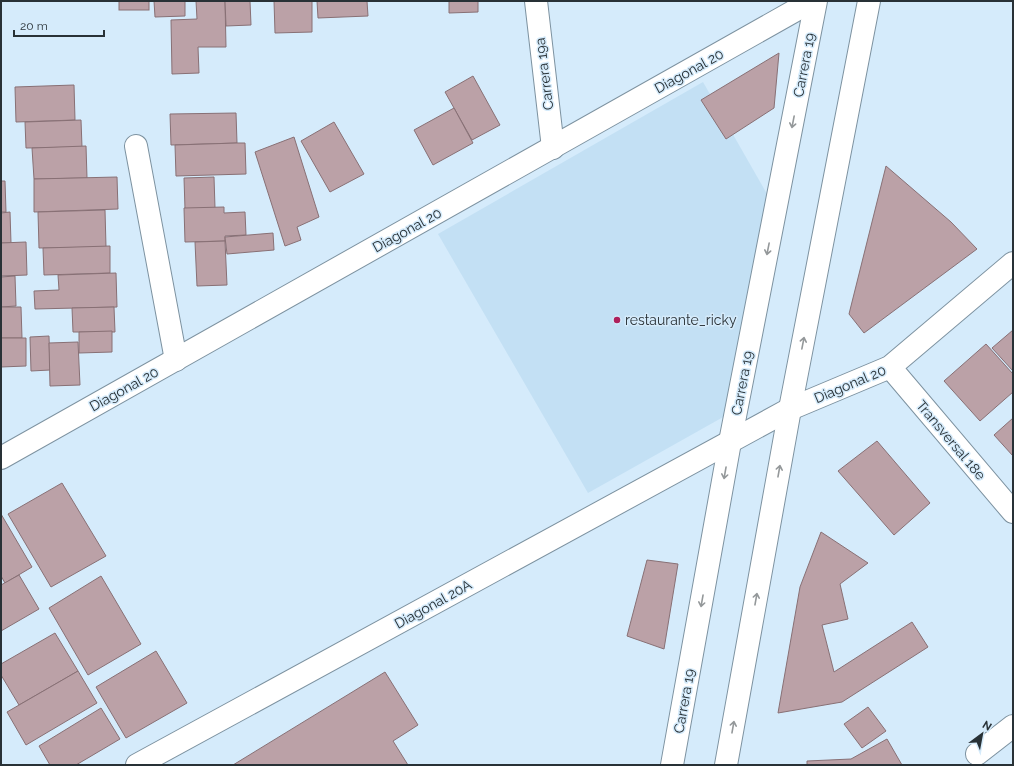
<svg xmlns="http://www.w3.org/2000/svg" width="1014" height="766" font-family="Raleway,sans-serif">
<style>
.built{fill:#c3e0f4}
.building{fill:#bba1a7;stroke:#887075}
.lines{fill:none;stroke-linecap:round;stroke-linejoin:round}
.street-casing{stroke:#7d92a0;stroke-width:24}
.secondary-casing{stroke:#7d92a0;stroke-width:24}
.street{stroke:#fff;stroke-width:22}
.secondary{stroke:#fff;stroke-width:22}
.oneway{stroke:#94989a}
.poi-dot{fill:#ae205b;stroke:#d5ebfb;stroke-width:1.5}
.labels{text-anchor:middle;stroke-width:3;stroke-linejoin:round;paint-order:stroke}
.street-label{font-size:14px;fill:#283136;stroke:#d5ebfb}
.poi-label{font-size:14px;fill:#283136;stroke:#d5ebfb;text-anchor:start}
</style>
<rect width="100%" height="100%" fill="#d5ebfb"/>
<path class="built" d="M 703,82 L 767,194 L 725,416 L 588,493 L 438,234 Z"/>
<g class="building">
<rect x="119" y="1" width="30" height="9"/>
<path d="M 154,1 L 185,1 L 185,16 L 155,17 Z"/>
<path d="M 196,1 L 225,1 L 226,47 L 198,47 L 199,73 L 172,74 L 171,20 L 197,19 Z"/>
<path d="M 225,1 L 250,1 L 251,25 L 226,26 Z"/>
<path d="M 274,1 L 312,1 L 312,32 L 275,33 Z"/>
<path d="M 317,1 L 367,1 L 368,16 L 318,18 Z"/>
<path d="M 449,1 L 478,1 L 478,12 L 449,13 Z"/>
<path d="M 779,53 L 774,108 L 726,139 L 701,100 Z"/>
<path d="M 473,76 L 500,125 L 472,140 L 445,92 Z"/>
<path d="M 74,85 L 75,120 L 16,122 L 15,87 Z"/>
<path d="M 454,108 L 473,143 L 433,165 L 414,130 Z"/>
<path d="M 236,113 L 237,143 L 171,145 L 170,114 Z"/>
<path d="M 81,120 L 82,147 L 26,148 L 25,122 Z"/>
<path d="M 334,122 L 364,174 L 330,192 L 301,141 Z"/>
<path d="M 294,137 L 319,217 L 297,227 L 301,240 L 285,246 L 255,152 Z"/>
<path d="M 237,143 L 245,143 L 246,174 L 176,176 L 175,145 Z"/>
<path d="M 86,146 L 87,178 L 34,179 L 32,148 Z"/>
<path d="M 886,166 L 951,222 L 977,249 L 864,333 L 849,314 Z"/>
<path d="M 117,177 L 118,209 L 34,212 L 34,179 Z"/>
<path d="M 214,177 L 215,208 L 185,209 L 184,178 Z"/>
<path d="M 1,181 L 5,181 L 6,212 L 1,212 Z"/>
<path d="M 224,207 L 224,213 L 245,212 L 246,235 L 225,236 L 225,241 L 185,242 L 184,208 Z"/>
<path d="M 105,210 L 106,247 L 39,248 L 38,212 Z"/>
<path d="M 10,212 L 11,243 L 1,243 L 1,213 Z"/>
<path d="M 273,233 L 274,250 L 227,254 L 225,237 Z"/>
<path d="M 225,241 L 227,285 L 197,286 L 195,242 Z"/>
<path d="M 26,242 L 27,275 L 1,276 L 1,243 Z"/>
<path d="M 110,246 L 110,273 L 44,275 L 43,248 Z"/>
<path d="M 116,273 L 117,307 L 35,309 L 34,291 L 59,290 L 58,275 Z"/>
<path d="M 15,276 L 16,306 L 1,307 L 1,277 Z"/>
<path d="M 1,307 L 21,307 L 22,338 L 1,338 Z"/>
<path d="M 114,307 L 115,332 L 73,332 L 72,308 Z"/>
<path d="M 1013,330 L 1013,371 L 992,348 Z"/>
<path d="M 112,331 L 112,352 L 79,353 L 79,332 Z"/>
<path d="M 49,336 L 50,370 L 31,371 L 30,337 Z"/>
<path d="M 1,338 L 26,338 L 26,366 L 1,367 Z"/>
<path d="M 78,342 L 80,385 L 50,386 L 49,343 Z"/>
<path d="M 986,344 L 1013,374 L 1013,392 L 980,421 L 944,381 Z"/>
<path d="M 1013,418 L 1013,456 L 994,435 Z"/>
<path d="M 877,441 L 930,503 L 894,535 L 838,471 Z"/>
<path d="M 62,483 L 106,556 L 51,587 L 8,514 Z"/>
<path d="M 1,514 L 32,567 L 5,583 L 1,576 Z"/>
<path d="M 821,532 L 868,563 L 840,584 L 848,619 L 822,625 L 834,672 L 912,622 L 928,647 L 842,702 L 778,713 L 800,587 Z"/>
<path d="M 647,560 L 678,564 L 664,649 L 627,636 Z"/>
<path d="M 19,575 L 39,609 L 1,631 L 1,585 Z"/>
<path d="M 101,576 L 141,644 L 88,675 L 49,608 Z"/>
<path d="M 55,633 L 78,671 L 19,705 L 1,675 L 1,664 Z"/>
<path d="M 156,651 L 187,703 L 126,738 L 96,687 Z"/>
<path d="M 78,671 L 97,703 L 26,745 L 7,712 Z"/>
<path d="M 385,672 L 418,725 L 393,741 L 408,765 L 233,765 Z"/>
<path d="M 868,707 L 886,731 L 862,748 L 844,724 Z"/>
<path d="M 101,708 L 120,739 L 76,765 L 50,765 L 39,746 Z"/>
<path d="M 887,739 L 902,765 L 807,765 L 807,761 L 851,759 Z"/>
</g>
<g class="lines">
<g class="street-casing">
<g id="street">
<path d="M 536,1 L 553,148"/>
<path d="M 136,146 L 176,360"/>
<path d="M 890,367 L 1013,512"/>
<path d="M 1,458 L 812,1"/>
<path d="M 977,754 L 1013,726"/>
<path d="M 137,765 L 790,409 L 890,367 L 1013,263"/>
</g>
</g>
<g class="secondary-casing">
<g id="secondary">
<path d="M 672,765 L 730,442 L 816,1"/>
<path d="M 726,765 L 790,409 L 869,1"/>
</g>
</g>
<use href="#street" class="street"/>
<use href="#secondary" class="secondary"/>
</g>
<defs><path id="oneway-shaft" d="M-6 0H5M1.5-3L5.5 0L1.5 3" fill="none" stroke-width="1.6" stroke-linecap="round" stroke-linejoin="round"/></defs>
<g class="oneway">
<use href="#oneway-shaft" transform="translate(793 122) rotate(101)"/>
<use href="#oneway-shaft" transform="translate(768 249) rotate(101)"/>
<use href="#oneway-shaft" transform="translate(803 343) rotate(-79)"/>
<use href="#oneway-shaft" transform="translate(779 471) rotate(-80)"/>
<use href="#oneway-shaft" transform="translate(725 473) rotate(100)"/>
<use href="#oneway-shaft" transform="translate(756 599) rotate(-80)"/>
<use href="#oneway-shaft" transform="translate(702 601) rotate(100)"/>
<use href="#oneway-shaft" transform="translate(733 727) rotate(-80)"/>
</g>
<circle class="poi-dot" cx="617" cy="320" r="4"/>
<g class="labels">
<g class="street-label">
<text transform="translate(804 65) rotate(-79)" y="5">Carrera 19</text>
<text transform="translate(689 71) rotate(-29)" y="5">Diagonal 20</text>
<text transform="translate(544 74) rotate(-97)" y="5">Carrera 19a</text>
<text transform="translate(407 230) rotate(-29)" y="5">Diagonal 20</text>
<text transform="translate(742 383) rotate(-79)" y="5">Carrera 19</text>
<text transform="translate(850 384) rotate(-23)" y="5">Diagonal 20</text>
<text transform="translate(124 389) rotate(-29)" y="5">Diagonal 20</text>
<text transform="translate(951 440) rotate(50)" y="5">Transversal 18e</text>
<text transform="translate(433 604) rotate(-29)" y="5">Diagonal 20A</text>
<text transform="translate(684 701) rotate(-80)" y="5">Carrera 19</text>
</g>
<g class="poi-label">
<text x="625" y="325">restaurante_ricky</text>
</g>
</g>
<rect width="1014" height="766" fill="none" stroke="#283136" stroke-width="4"/>
<g transform="translate(982 734) rotate(32)" stroke="#d5ebfb" stroke-width="3" paint-order="stroke">
<path d="M0-3L7 15L0 10L-7 15Z" fill="#283136"/>
<text y="-6" font-size="11" font-weight="bold" text-anchor="middle" fill="#283136">N</text>
</g>
<path d="M14 30v6h90v-6" fill="none" stroke="#283136" stroke-width="2"/>
<text x="20" y="30" font-size="12" fill="#283136" stroke="#d5ebfb" stroke-width="3" paint-order="stroke">20 m</text>
</svg>
